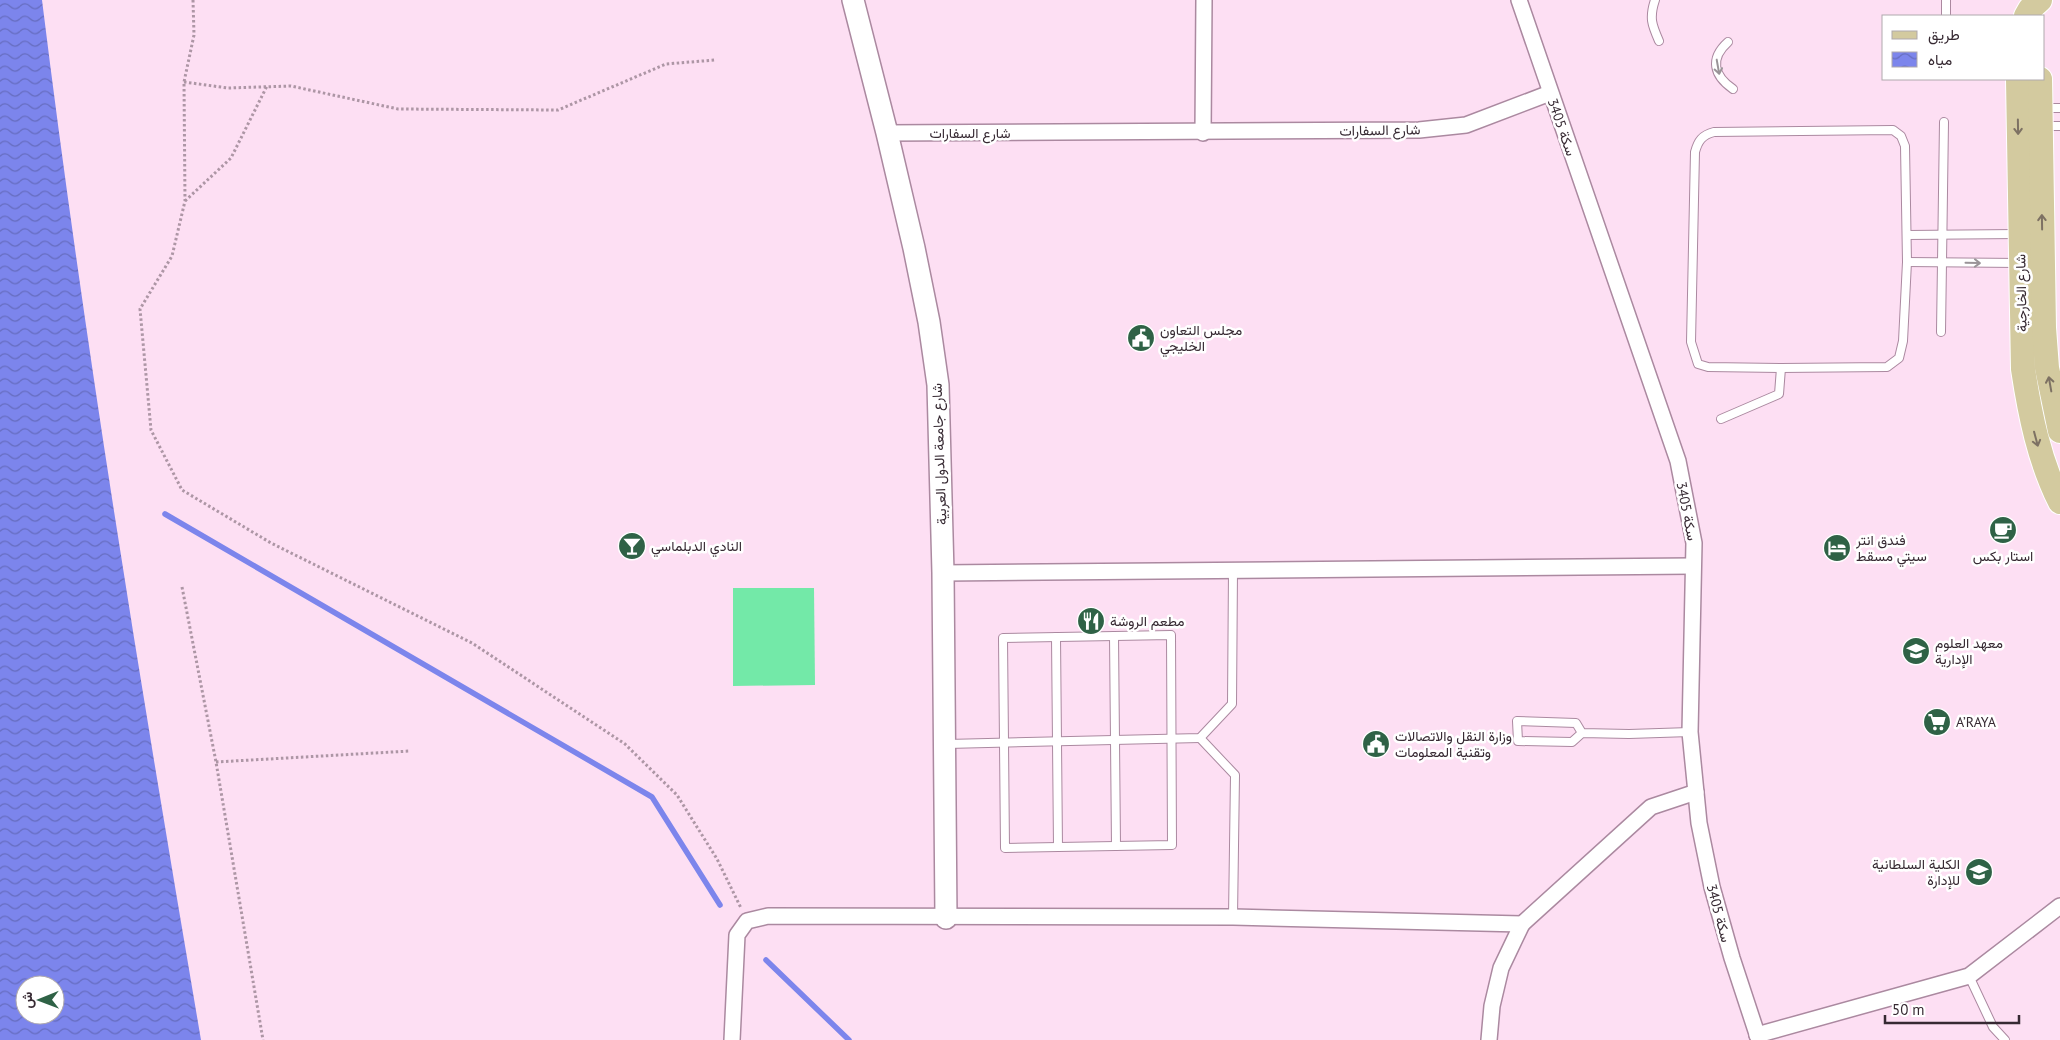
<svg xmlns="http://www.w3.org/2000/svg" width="2060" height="1040" font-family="'PT Sans',Vazirmatn,sans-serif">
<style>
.garden{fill:#73e9a8}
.water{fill:url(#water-waves);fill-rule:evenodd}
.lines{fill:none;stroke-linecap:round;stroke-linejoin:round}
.stream{stroke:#7c85ec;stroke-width:5.5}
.lane-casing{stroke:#ab89a0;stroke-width:10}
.street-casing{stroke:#ab89a0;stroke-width:18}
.secondary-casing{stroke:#ab89a0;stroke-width:24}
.primary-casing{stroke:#fff;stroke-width:26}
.path{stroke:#ad96a5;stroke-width:3;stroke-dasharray:2.5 2.5;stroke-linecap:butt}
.lane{stroke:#fff;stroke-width:8}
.street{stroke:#fff;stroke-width:15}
.secondary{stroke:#fff;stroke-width:21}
.primary{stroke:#d3ca9f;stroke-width:24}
.oneway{stroke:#9a9498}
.oneway2{stroke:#7d7163}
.labels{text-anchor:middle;stroke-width:5;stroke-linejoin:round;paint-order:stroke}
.street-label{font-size:14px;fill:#362932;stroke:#fff}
.poi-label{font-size:14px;fill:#362932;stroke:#fff;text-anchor:start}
</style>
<defs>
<pattern id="water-waves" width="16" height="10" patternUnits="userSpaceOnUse" patternTransform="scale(1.25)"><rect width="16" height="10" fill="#7c85ec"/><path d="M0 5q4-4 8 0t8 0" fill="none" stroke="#666dc0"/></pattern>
</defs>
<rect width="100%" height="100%" fill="#fddff3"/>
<path class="garden" d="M 733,588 L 814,588 L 815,685 L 733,686 Z"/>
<path class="water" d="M 0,0 L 42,0 C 85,348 142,694 201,1040 L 0,1040 ZM 25,985 L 55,985 L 55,1015 L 25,1015 Z"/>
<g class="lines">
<g class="stream">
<path d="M 165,514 L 652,797 L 720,905"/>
<path d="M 766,960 L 849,1040"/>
</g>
<g class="lane-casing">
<g id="lane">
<path d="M 1655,0 C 1649,18 1652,25 1659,41"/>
<path d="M 1946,16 L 1946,0"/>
<path d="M 1728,42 C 1709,59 1714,76 1733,89"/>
<path d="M 2042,108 L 2060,108"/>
<path d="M 2042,126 L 2060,126"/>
<path d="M 1907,235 L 2018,234"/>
<path d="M 1907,262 L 2020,263"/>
<path d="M 1941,332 L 1944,122"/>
<path d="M 1721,419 L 1779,394 L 1781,368 L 1887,367 L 1899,358 L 1903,341 L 1907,262 L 1905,146 L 1901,136 L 1893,130 L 1714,132 C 1702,135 1698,141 1695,152 L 1691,342 L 1698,364 L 1708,367 L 1781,368"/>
<path d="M 1171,635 L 1172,845 L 1005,848 L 1003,638 Z"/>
<path d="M 1114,636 L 1116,846"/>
<path d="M 1056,637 L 1058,847"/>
<path d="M 1582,733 L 1572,742 L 1518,741 L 1517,721 L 1576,723 L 1582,733 L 1629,734 L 1690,732"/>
<path d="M 1200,738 L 1235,775 L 1233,917"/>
<path d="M 947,744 L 1200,738 L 1232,704 L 1233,570"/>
<path d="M 1969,976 L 1993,1027 L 2005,1040"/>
</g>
</g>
<g class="street-casing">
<g id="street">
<path d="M 1519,0 L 1678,461 L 1694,543 L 1690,732 L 1699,823 L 1712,887 L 1732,958 L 1759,1040"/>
<path d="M 887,133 L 1419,130 L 1466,125 L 1550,93"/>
<path d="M 1203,133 L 1204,0"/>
<path d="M 943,573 L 1693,566"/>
<path d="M 1757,1035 L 1969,976 L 2060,906"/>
<path d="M 732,1040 L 737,935 L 747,921 L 768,916 L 1233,917 L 1522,924 L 1651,807 L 1696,792"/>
<path d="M 1489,1040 L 1492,1006 L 1501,968 L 1522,924"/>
</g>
</g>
<g class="secondary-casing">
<path id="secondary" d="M 853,0 L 887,133 L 914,248 L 929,322 L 938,385 L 943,573 L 946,918"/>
</g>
<g class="primary-casing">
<g id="primary">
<path d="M 2026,16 L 2030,9 L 2040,0"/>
<path d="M 2018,79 L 2023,369 C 2030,415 2039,460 2060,502"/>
<path d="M 2040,79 L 2044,328 L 2047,368 L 2060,431"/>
</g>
</g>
<g class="path">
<path d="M 193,0 L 194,35 L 184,82 L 185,201 L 172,256 L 140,309 L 151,430 L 182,490 L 271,543 L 472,643 L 625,744 L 677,795 L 717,859 L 741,908"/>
<path d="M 184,82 L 228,88 L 291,86 L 398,109 L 558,110 L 666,64 L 715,60"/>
<path d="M 185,201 L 231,158 L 267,86"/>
<path d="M 182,587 L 216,762 L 263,1040"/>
<path d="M 216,762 L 410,751"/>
</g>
<use href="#lane" class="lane"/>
<use href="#street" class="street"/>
<use href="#secondary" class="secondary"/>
<use href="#primary" class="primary"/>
</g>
<defs><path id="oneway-shaft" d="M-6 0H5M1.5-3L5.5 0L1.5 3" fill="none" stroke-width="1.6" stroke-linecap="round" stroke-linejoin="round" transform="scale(1.25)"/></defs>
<g class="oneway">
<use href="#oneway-shaft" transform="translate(1718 67) rotate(80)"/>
<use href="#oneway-shaft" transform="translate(1973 263) rotate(1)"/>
</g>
<g class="oneway2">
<use href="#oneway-shaft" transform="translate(2018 127) rotate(89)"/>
<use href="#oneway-shaft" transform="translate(2042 222) rotate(-91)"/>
<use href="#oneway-shaft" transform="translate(2050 384) rotate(-100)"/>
<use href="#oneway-shaft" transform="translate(2036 439) rotate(75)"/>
</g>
<defs>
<g id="civic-disc" transform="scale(1.4375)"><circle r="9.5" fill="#2f6246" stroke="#fff"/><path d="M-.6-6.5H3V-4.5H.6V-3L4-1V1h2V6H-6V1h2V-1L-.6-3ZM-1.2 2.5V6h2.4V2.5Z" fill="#fff"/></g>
<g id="cafe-disc" transform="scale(1.4375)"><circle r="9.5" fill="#2f6246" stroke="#fff"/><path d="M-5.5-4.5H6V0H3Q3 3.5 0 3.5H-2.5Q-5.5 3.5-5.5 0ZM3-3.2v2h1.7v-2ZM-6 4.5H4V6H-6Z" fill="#fff"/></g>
<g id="bar-disc" transform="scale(1.4375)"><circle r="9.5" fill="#2f6246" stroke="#fff"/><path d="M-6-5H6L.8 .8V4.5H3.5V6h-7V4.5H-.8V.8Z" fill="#fff"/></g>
<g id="hotel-disc" transform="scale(1.4375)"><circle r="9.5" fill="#2f6246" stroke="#fff"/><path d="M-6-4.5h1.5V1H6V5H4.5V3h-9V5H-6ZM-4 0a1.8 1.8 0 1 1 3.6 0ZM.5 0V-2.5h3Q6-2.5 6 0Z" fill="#fff"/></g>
<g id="restaurant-disc" transform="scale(1.4375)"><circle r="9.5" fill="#2f6246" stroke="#fff"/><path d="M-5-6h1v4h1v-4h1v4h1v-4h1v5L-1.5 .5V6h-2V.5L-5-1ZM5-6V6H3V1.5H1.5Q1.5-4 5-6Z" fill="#fff"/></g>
<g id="school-disc" transform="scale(1.4375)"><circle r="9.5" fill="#2f6246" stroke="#fff"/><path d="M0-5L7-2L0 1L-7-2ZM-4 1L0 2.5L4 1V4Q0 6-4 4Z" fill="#fff"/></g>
<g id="supermarket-disc" transform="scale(1.4375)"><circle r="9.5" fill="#2f6246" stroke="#fff"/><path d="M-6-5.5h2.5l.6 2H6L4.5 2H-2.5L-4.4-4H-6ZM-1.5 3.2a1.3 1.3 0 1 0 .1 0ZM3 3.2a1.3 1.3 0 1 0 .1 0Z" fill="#fff"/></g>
<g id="university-disc" transform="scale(1.4375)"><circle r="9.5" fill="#2f6246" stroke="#fff"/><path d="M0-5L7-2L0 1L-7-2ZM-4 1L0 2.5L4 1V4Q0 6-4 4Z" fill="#fff"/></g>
</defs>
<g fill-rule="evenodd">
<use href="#civic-disc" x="1141" y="338"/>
<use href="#cafe-disc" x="2003" y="530"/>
<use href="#bar-disc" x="632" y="546"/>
<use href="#hotel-disc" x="1837" y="548"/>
<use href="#restaurant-disc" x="1091" y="621"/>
<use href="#school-disc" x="1916" y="651"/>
<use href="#supermarket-disc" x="1937" y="722"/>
<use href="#civic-disc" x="1376" y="744"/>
<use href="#university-disc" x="1979" y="872"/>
</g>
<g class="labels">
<g class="street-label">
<text transform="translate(1562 127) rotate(71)" y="5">سكة 3405</text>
<text transform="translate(1380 130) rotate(-1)" y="5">شارع السفارات</text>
<text x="970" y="138">شارع السفارات</text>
<text transform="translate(2021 293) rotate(-91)" y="5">شارع الخارجية</text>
<text transform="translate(939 454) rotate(-92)" y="5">شارع جامعة الدول العربية</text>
<text transform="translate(1687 511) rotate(79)" y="5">سكة 3405</text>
<text transform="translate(1719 913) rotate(75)" y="5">سكة 3405</text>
</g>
<g class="poi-label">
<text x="1160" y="335">مجلس التعاون<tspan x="1160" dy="16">الخليجي</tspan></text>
<text x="1856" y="545">فندق انتر<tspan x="1856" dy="16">سيتي مسقط</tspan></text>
<text x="651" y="551">النادي الدبلماسي</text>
<text x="2003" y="561" text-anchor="middle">استار بكس</text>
<text x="1110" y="626">مطعم الروشة</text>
<text x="1935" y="648">معهد العلوم<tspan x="1935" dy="16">الإدارية</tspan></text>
<text x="1956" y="727">A’RAYA</text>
<text x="1395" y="741">وزارة النقل والاتصالات<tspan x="1395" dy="16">وتقنية المعلومات</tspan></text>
<text x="1960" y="869" text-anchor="end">الكلية السلطانية<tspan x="1960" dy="16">للإدارة</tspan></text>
</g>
</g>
<rect x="1882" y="15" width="162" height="65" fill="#ffffff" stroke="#afa9ad"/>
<rect x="1892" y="31" width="25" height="8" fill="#d3ca9f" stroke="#afa9ad"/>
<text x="1928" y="40" font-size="15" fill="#362932">طريق</text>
<rect x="1892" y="52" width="25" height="15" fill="url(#water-waves)" stroke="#afa9ad"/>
<text x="1928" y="65" font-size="15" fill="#362932">مياه</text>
<g transform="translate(40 1000) rotate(269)"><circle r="24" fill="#ffffff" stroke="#afa9ad"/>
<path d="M0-4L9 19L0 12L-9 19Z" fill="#2f6246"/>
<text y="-8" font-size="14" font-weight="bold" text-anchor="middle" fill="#362932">ش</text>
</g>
<path d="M1885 1015v8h134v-8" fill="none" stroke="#362932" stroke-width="2.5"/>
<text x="1892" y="1015" font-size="15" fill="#362932" stroke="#ffffff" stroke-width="4" paint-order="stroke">50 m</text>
</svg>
